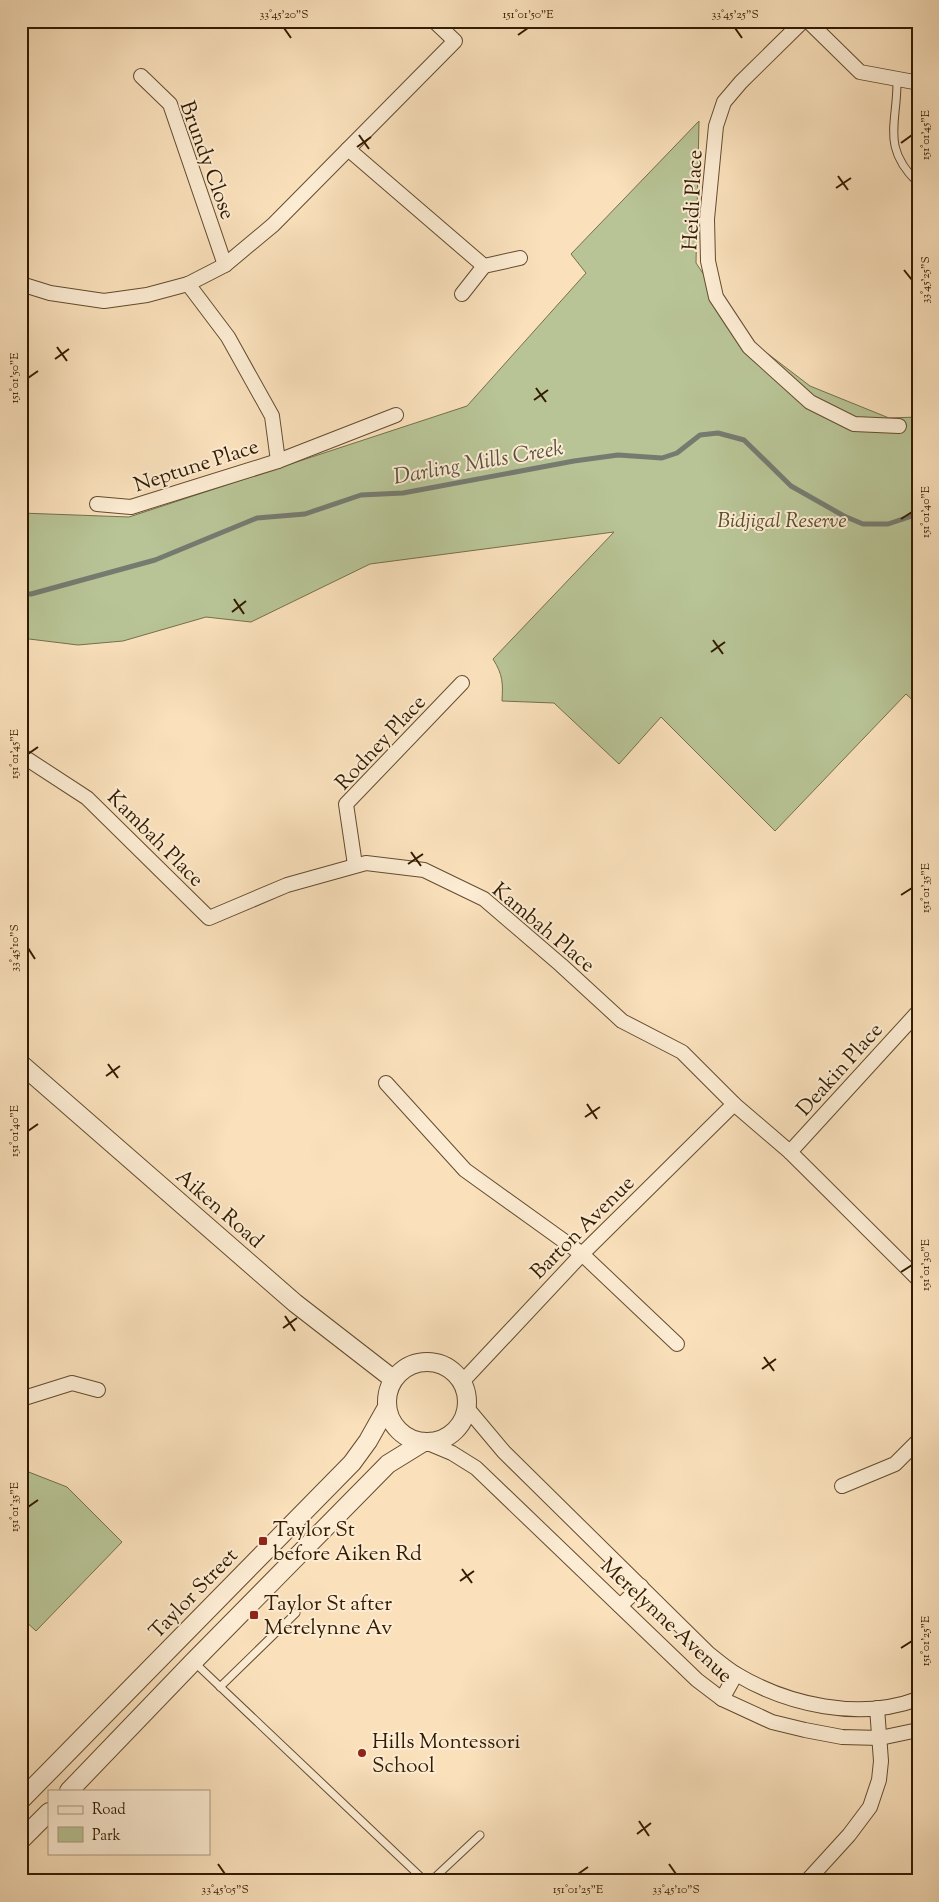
<svg xmlns="http://www.w3.org/2000/svg" width="939" height="1902" font-family="'Sorts Mill Goudy',serif">
<style>
.green{fill:#b8c496;stroke:#75704b}
.lines{fill:none;stroke-linecap:round;stroke-linejoin:round}
.stream{stroke:#767b70;stroke-width:5}
.service-casing{stroke:#644c2f;stroke-width:9}
.minor-casing{stroke:#644c2f;stroke-width:16}
.tertiary-casing{stroke:#644c2f;stroke-width:20}
.service{stroke:#fcecd3;stroke-width:7}
.minor{stroke:#fcecd3;stroke-width:14}
.tertiary{stroke:#fcecd3;stroke-width:18}
.ticks{fill:none;stroke:#321b00;stroke-width:2}
.poi-dot{fill:#8f2418;stroke:#fcecd3;stroke-width:2}
.labels{text-anchor:middle;stroke-width:4;stroke-linejoin:round;paint-order:stroke}
.street-label{font-size:21px;fill:#321b00;stroke:#fcecd3}
.park-label{font-size:21px;font-style:italic;fill:#5a4e2d;stroke:#fcecd3}
.poi-label{font-size:21px;fill:#321b00;stroke:#fcecd3;text-anchor:start}
.water-label{font-size:22px;font-style:italic;fill:#5a5341;stroke:#fcecd3}
.neatline{fill:none;stroke:#321b00;stroke-width:2}
.ticks-label{font-size:12px;text-anchor:middle;fill:#321b00}
</style>
<rect width="100%" height="100%" fill="#fae1bc"/>
<filter id="stains"><feTurbulence type="fractalNoise" baseFrequency=".004" numOctaves="4"/><feColorMatrix values="0 0 0 0 .2 0 0 0 0 .09 0 0 0 0 .02 0 0 0 .5 -.17"/></filter>
<radialGradient id="worn" r=".72"><stop offset=".6" stop-color="#630" stop-opacity="0"/><stop offset="1" stop-color="#630" stop-opacity=".3"/></radialGradient>
<g class="green">
<path d="M 699,121 L 696,263 L 746,337 L 810,386 L 889,418 L 918,417 L 918,705 L 906,694 L 775,831 L 661,717 L 619,764 L 554,703 L 502,701 C 503,683 503,675 493,659 L 614,532 L 370,564 L 251,622 L 206,617 L 123,641 L 78,645 L 21,638 L 21,513 L 129,517 L 467,406 L 586,273 L 571,254 Z"/>
<path d="M 21,1469 L 67,1487 L 122,1542 L 36,1631 L 21,1617 Z"/>
</g>
<g class="lines">
<path class="stream" d="M 21,594 L 31,594 L 155,560 L 257,518 L 305,514 L 361,495 L 403,493 L 574,461 L 618,455 L 662,458 L 677,453 L 700,435 L 718,433 L 744,440 L 791,486 L 844,516 L 863,524 L 888,524 L 918,514"/>
<g class="service-casing">
<g id="service">
<path d="M 897,79 C 898,123 880,146 918,183"/>
<path d="M 194,1662 L 425,1881"/>
<path d="M 220,1687 L 296,1613"/>
<path d="M 431,1881 L 480,1835"/>
</g>
</g>
<g class="minor-casing">
<g id="minor">
<path d="M 803,21 L 741,82 L 724,102 L 716,126 L 707,219 L 708,261 L 716,297 L 749,347 L 810,402 L 854,424 L 899,426"/>
<path d="M 808,21 L 860,72 L 914,82 L 918,80"/>
<path d="M 141,76 L 170,104 L 225,265"/>
<path d="M 348,149 L 484,266 L 462,294"/>
<path d="M 484,266 L 520,258"/>
<path d="M 21,284 L 50,293 L 104,301 L 147,295 L 188,284 L 225,265 L 273,225 L 455,41 L 434,21"/>
<path d="M 188,284 L 228,337 L 272,416 L 278,461"/>
<path d="M 97,504 L 131,507 L 278,461 L 396,415"/>
<path d="M 21,755 L 87,798 L 209,918 L 287,885 L 366,863 L 424,870 L 484,899 L 561,965 L 622,1021 L 682,1052 L 734,1104 L 790,1152 L 918,1279"/>
<path d="M 355,865 L 346,804 L 462,683"/>
<path d="M 386,1083 L 465,1170 L 582,1254 L 677,1344"/>
<path d="M 790,1152 L 918,1012"/>
<path d="M 462,1382 L 582,1254 L 734,1104"/>
<path d="M 21,1399 L 72,1383 L 98,1390"/>
<path d="M 467,1408 L 504,1452 L 708,1653 C 717,1660 726,1668 736,1674 C 788,1705 859,1721 918,1699"/>
<path d="M 428,1443 L 452,1453 L 476,1468 L 697,1680 L 722,1699 L 772,1722 L 805,1730 L 842,1737 L 880,1738 L 918,1730"/>
<path d="M 842,1486 L 895,1464 L 918,1441"/>
<path d="M 620,1606 L 641,1586"/>
<path d="M 722,1699 L 736,1674"/>
<path d="M 807,1881 L 849,1835 L 870,1807 L 879,1780 L 881,1761 L 877,1708"/>
</g>
</g>
<g class="tertiary-casing">
<g id="tertiary">
<path d="M 21,1064 L 295,1303 L 393,1379"/>
<circle cx="427" cy="1402" r="40"/>
<path d="M 69,1791 L 193,1662 L 388,1464 L 422,1443"/>
<path d="M 21,1800 L 352,1463 L 368,1441 L 386,1409"/>
<path d="M 21,1840 L 49,1812"/>
</g>
</g>
<use href="#service" class="service"/>
<use href="#minor" class="minor"/>
<use href="#tertiary" class="tertiary"/>
</g>
<path class="ticks" d="M 284,28 L 291,38M 735,28 L 742,38M 518,35 L 528,28M 359,135 L 369,149M 901,143 L 912,135M 357,147 L 371,137M 838,176 L 848,190M 836,188 L 851,178M 904,270 L 912,280M 57,347 L 67,361M 55,359 L 69,349M 28,378 L 38,371M 536,388 L 546,402M 534,400 L 548,390M 901,519 L 912,512M 234,599 L 244,614M 232,612 L 246,601M 713,640 L 723,654M 711,652 L 725,642M 28,754 L 38,747M 411,852 L 421,866M 408,864 L 423,854M 901,895 L 912,888M 28,948 L 35,959M 108,1064 L 118,1078M 106,1076 L 120,1066M 587,1104 L 597,1119M 585,1117 L 600,1107M 28,1131 L 38,1124M 901,1272 L 912,1265M 285,1316 L 295,1331M 283,1328 L 297,1318M 764,1357 L 774,1371M 762,1369 L 776,1359M 28,1507 L 38,1500M 462,1569 L 472,1583M 460,1581 L 474,1571M 901,1648 L 912,1641M 639,1821 L 649,1836M 637,1834 L 651,1823M 218,1864 L 225,1874M 669,1864 L 676,1874M 578,1874 L 588,1867"/>
<g class="poi-dot">
<rect x="258" y="1536" width="10" height="10" rx="2.5"/>
<rect x="249" y="1610" width="10" height="10" rx="2.5"/>
<circle cx="362" cy="1753" r="5"/>
</g>
<g class="labels">
<g class="street-label">
<text transform="translate(208 160) rotate(70)" y="7">Brundy Close</text>
<text transform="translate(692 200) rotate(-87)" y="7">Heidi Place</text>
<text transform="translate(196 465) rotate(-18)" y="7">Neptune Place</text>
<text transform="translate(380 742) rotate(-47)" y="7">Rodney Place</text>
<text transform="translate(156 838) rotate(45)" y="7">Kambah Place</text>
<text transform="translate(544 927) rotate(40)" y="7">Kambah Place</text>
<text transform="translate(839 1069) rotate(-48)" y="7">Deakin Place</text>
<text transform="translate(220 1208) rotate(41)" y="7">Aiken Road</text>
<text transform="translate(582 1227) rotate(-45)" y="7">Barton Avenue</text>
<text transform="translate(193 1593) rotate(-46)" y="7">Taylor Street</text>
<text transform="translate(667 1620) rotate(43)" y="7">Merelynne Avenue</text>
</g>
<g class="park-label">
<text x="782" y="527">Bidjigal Reserve</text>
</g>
<g class="poi-label">
<text x="273" y="1536">Taylor St<tspan x="273" dy="24">before Aiken Rd</tspan></text>
<text x="264" y="1610">Taylor St after<tspan x="264" dy="24">Merelynne Av</tspan></text>
<text x="372" y="1748">Hills Montessori<tspan x="372" dy="24">School</tspan></text>
</g>
<g class="water-label">
<text transform="translate(478 461) rotate(-10)" y="8">Darling Mills Creek</text>
</g>
</g>
<rect width="939" height="1902" fill="none" stroke="#fae1bc" stroke-width="55"/>
<rect x="48" y="1790" width="162" height="65" fill="#fcecd3" stroke="#ab987f"/>
<rect x="58" y="1806" width="25" height="8" fill="#fcecd3" stroke="#ab987f"/>
<text x="92" y="1814" font-size="15" fill="#321b00">Road</text>
<rect x="58" y="1827" width="25" height="15" fill="#b8c496" stroke="#ab987f"/>
<text x="92" y="1840" font-size="15" fill="#321b00">Park</text>
<rect x="28" y="28" width="884" height="1846" class="neatline"/>
<g class="ticks-label">
<text x="284" y="18">33°45'20"S</text>
<text x="528" y="18">151°01'50"E</text>
<text x="735" y="18">33°45'25"S</text>
<text transform="translate(925 135) rotate(-90)" y="4">151°01'45"E</text>
<text transform="translate(925 280) rotate(-90)" y="4">33°45'25"S</text>
<text transform="translate(14 378) rotate(-90)" y="4">151°01'50"E</text>
<text transform="translate(925 512) rotate(-90)" y="4">151°01'40"E</text>
<text transform="translate(14 754) rotate(-90)" y="4">151°01'45"E</text>
<text transform="translate(925 888) rotate(-90)" y="4">151°01'35"E</text>
<text transform="translate(14 948) rotate(-90)" y="4">33°45'10"S</text>
<text transform="translate(14 1131) rotate(-90)" y="4">151°01'40"E</text>
<text transform="translate(925 1265) rotate(-90)" y="4">151°01'30"E</text>
<text transform="translate(14 1507) rotate(-90)" y="4">151°01'35"E</text>
<text transform="translate(925 1641) rotate(-90)" y="4">151°01'25"E</text>
<text x="225" y="1893">33°45'05"S</text>
<text x="578" y="1893">151°01'25"E</text>
<text x="676" y="1893">33°45'10"S</text>
</g>
<rect width="100%" height="100%" filter="url(#stains)"/>
<rect width="100%" height="100%" fill="url(#worn)"/>
</svg>
